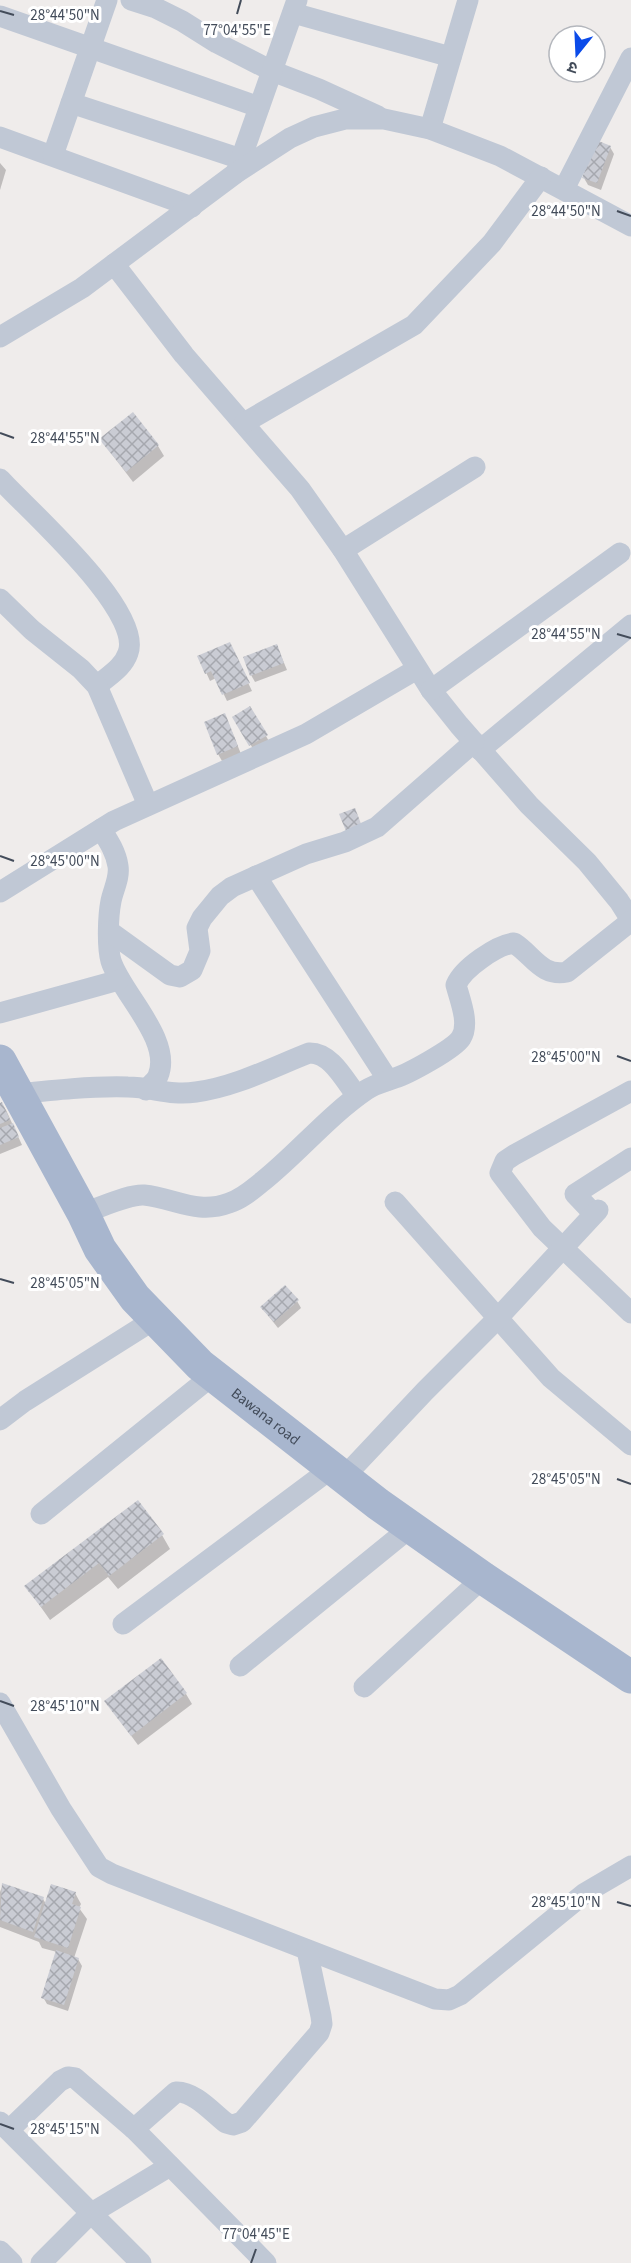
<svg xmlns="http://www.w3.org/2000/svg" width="631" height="2263" font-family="'Source Sans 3','Noto Sans Devanagari',sans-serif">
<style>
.shadow{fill:#0003}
.building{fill:url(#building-cross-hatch)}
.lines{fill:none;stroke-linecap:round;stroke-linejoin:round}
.minor{stroke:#c0c8d5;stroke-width:21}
.primary{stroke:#a8b6ce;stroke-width:33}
.ticks{fill:none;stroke:#434c5a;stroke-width:2}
.labels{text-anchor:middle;stroke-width:6;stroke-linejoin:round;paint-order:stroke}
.street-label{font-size:15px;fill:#434c5a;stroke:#fff}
.ticks-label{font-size:15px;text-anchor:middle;fill:#434c5a;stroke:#fff;stroke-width:6;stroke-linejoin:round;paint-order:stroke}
</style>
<defs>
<pattern id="building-cross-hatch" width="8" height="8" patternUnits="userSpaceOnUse" patternTransform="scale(1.5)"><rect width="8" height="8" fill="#caccd4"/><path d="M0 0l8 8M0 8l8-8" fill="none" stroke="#a6a8af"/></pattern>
</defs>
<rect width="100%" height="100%" fill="#efeceb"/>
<g class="shadow">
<path d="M 610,147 L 614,154 L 601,190 L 588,185 L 584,178 Z"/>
<path d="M 0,163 L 6,170 L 0,190 Z"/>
<path d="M 101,440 L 158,446 L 164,456 L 133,482 Z"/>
<path d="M 277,646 L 287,670 L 255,682 L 251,675 Z"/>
<path d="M 233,651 L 252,691 L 227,701 L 216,678 L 210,681 L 199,657 Z"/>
<path d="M 250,708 L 270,743 L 255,752 L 234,717 Z"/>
<path d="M 228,722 L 241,754 L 222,761 L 218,754 Z"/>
<path d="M 0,1104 L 2,1104 L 6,1110 L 22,1145 L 0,1154 Z"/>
<path d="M 297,1301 L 301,1308 L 278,1328 L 262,1308 Z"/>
<path d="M 162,1535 L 170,1549 L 118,1589 L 108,1577 L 50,1620 L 26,1586 Z"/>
<path d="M 186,1694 L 192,1704 L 138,1745 L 106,1702 Z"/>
<path d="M 3,1884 L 43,1899 L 46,1904 L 75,1893 L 81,1904 L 79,1908 L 87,1919 L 74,1958 L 78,1959 L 82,1966 L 68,2011 L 47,2004 L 43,1997 L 57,1952 L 42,1948 L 39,1942 L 0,1927 L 0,1892 Z"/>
</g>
<g class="building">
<path d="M 596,140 L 611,146 L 597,183 L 582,178 Z"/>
<path d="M 133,412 L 159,445 L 126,472 L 99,439 Z"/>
<path d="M 230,642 L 250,683 L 222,695 L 211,671 L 205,674 L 197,656 Z"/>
<path d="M 277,644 L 284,663 L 250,676 L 243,657 Z"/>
<path d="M 250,706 L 268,735 L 249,746 L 232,717 Z"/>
<path d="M 225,713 L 238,746 L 217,755 L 204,722 Z"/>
<path d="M 355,808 L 363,829 L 348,836 L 339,814 Z"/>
<path d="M 2,1102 L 10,1120 L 0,1124 L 0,1103 Z"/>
<path d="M 13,1123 L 19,1137 L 0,1145 L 0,1128 Z"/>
<path d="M 285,1285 L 299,1300 L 274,1322 L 260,1307 Z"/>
<path d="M 138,1500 L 164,1534 L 109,1576 L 99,1563 L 41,1607 L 24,1586 Z"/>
<path d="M 161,1658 L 187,1693 L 131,1736 L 104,1701 Z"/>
<path d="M 2,1883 L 44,1897 L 33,1932 L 0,1920 Z"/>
<path d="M 51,1884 L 76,1892 L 72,1904 L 81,1907 L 68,1948 L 34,1937 Z"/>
<path d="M 56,1950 L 79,1958 L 64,2005 L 41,1998 Z"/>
</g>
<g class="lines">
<g class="minor">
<path d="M 131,0 L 156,8 L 182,21 L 217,43 L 272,71 L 319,89 L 378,116"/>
<path d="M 293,13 L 451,57"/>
<path d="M 0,16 L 259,107"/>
<path d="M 71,103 L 241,159"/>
<path d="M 430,129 L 468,0"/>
<path d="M 0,137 L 192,207"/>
<path d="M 53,155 L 107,0"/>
<path d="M 236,173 L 297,0"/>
<path d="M 564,189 L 631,58"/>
<path d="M 114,264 L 184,355 L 300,489 L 343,550 L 431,690 L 459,725 L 529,805 L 587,862 L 619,901 L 631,920"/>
<path d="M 0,337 L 82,288 L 236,173 L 290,138 L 314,127 L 345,119 L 384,119 L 430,129 L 500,156 L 631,226"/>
<path d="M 244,423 L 414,325 L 492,243 L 541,177"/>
<path d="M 0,479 C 27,509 144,611 128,653 C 123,668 108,676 97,686"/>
<path d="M 343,550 L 475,467"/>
<path d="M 0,599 L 32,630 L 81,669 L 97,686 L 148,805"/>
<path d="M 431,690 L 620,553"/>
<path d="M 480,750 L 631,625"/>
<path d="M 101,829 C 108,840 116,852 118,866 C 120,878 113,890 111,901 C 108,916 107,947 111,961 C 121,993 173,1040 158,1076 C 156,1081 150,1085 146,1090"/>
<path d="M 256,876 L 388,1080"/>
<path d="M 0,892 L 114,821 L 306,734 L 417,669"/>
<path d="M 109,931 L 170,975 L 180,977 L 192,970 L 200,951 L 197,928 L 202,918 L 220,896 L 232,887 L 306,854 L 345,842 L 377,827 L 474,742"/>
<path d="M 0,1013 L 119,980"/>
<path d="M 631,1091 L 514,1155 L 505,1161 L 500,1173 L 542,1228 L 631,1313"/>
<path d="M 18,1094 C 54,1090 91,1086 128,1087 C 152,1087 170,1096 196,1092 C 235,1087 273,1067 309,1053 C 331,1052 345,1081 357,1096"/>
<path d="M 395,1202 L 551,1378 L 631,1445"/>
<path d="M 83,1213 C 100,1208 128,1194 144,1195 C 175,1198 197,1215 229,1203 C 242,1199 253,1189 263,1181 C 299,1152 328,1116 366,1090 C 375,1084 385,1082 395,1078 C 408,1074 454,1049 461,1038 C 470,1024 460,1000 456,985 C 463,968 497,945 514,943 C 533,955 541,977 567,972 L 631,921"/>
<path d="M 594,1214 L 575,1194 L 631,1158"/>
<path d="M 0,1420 L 25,1401 L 155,1319"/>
<path d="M 344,1477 L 425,1391 L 497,1319 L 598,1210"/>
<path d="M 41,1514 L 213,1375"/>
<path d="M 123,1624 L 332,1468"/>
<path d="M 240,1666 L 411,1527"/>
<path d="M 364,1687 L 483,1578"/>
<path d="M 0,1703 L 61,1809 L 99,1867 L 112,1874 L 435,1999 L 449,2000 L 460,1995 L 585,1893 L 631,1866"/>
<path d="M 0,2122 L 141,2263"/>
<path d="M 134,2129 L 176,2092 C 194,2091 212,2112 226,2123 L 233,2125 L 242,2122 L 319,2033 L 322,2024 L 321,2016 L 307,1950"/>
<path d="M 9,2130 L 60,2081 L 68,2077 L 75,2078 L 134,2129 L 266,2263"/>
<path d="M 0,2251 L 12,2263"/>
<path d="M 41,2263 L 90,2214 L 170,2166"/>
</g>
<path class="primary" id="s1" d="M 0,1061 L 83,1213 L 100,1249 L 135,1298 L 200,1365 L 378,1504 L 483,1578 L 631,1677"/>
</g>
<path class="ticks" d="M 0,11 L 14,15M 237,14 L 241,0M 617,211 L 631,216M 0,433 L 14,438M 617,634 L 631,638M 0,856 L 14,861M 617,1056 L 631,1061M 0,1279 L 14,1283M 617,1479 L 631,1484M 0,1701 L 14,1706M 617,1902 L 631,1906M 0,2124 L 14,2129M 251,2263 L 256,2249"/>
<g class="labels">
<g class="street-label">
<text dy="5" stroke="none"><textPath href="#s1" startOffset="450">Bawana road</textPath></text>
</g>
</g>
<g class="ticks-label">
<text x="65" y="20">28°44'50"N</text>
<text x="237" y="35">77°04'55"E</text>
<text x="566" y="216">28°44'50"N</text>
<text x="65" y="443">28°44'55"N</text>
<text x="566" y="639">28°44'55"N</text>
<text x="65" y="866">28°45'00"N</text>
<text x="566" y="1062">28°45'00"N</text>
<text x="65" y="1288">28°45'05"N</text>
<text x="566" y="1484">28°45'05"N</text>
<text x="65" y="1711">28°45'10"N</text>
<text x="566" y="1907">28°45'10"N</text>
<text x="65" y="2134">28°45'15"N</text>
<text x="256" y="2239">77°04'45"E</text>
</g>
<g transform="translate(577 54) rotate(198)"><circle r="28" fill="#ffffff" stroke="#b4b7bd" stroke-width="1.5"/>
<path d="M0-4.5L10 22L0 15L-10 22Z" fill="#0b4be9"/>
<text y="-9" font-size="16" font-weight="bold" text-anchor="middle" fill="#434c5a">उ</text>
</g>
</svg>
